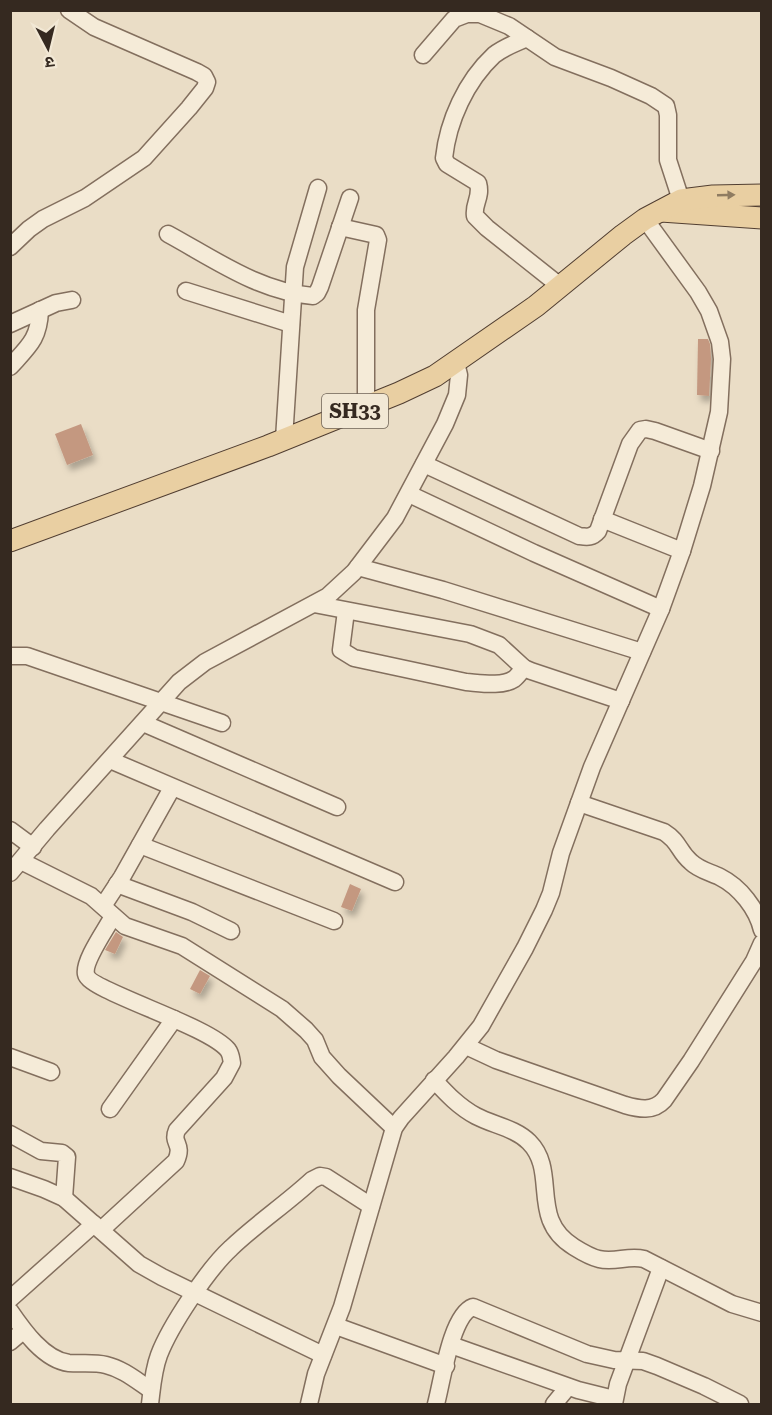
<svg xmlns="http://www.w3.org/2000/svg" width="772" height="1415" font-family="'Roboto Serif','Noto Sans Devanagari',serif">
<style>
.building{fill:#c49880;filter:url(#shadow)}
.lines{fill:none;stroke-linecap:round;stroke-linejoin:round}
.minor-casing{stroke:#836f5e;stroke-width:19}
.major-casing{stroke:#513e31;stroke-width:23}
.minor{stroke:#f5ebd8;stroke-width:16}
.major{stroke:#e9cfa2;stroke-width:21}
.oneway{fill:#8f7c61}
.labels{text-anchor:middle;stroke-width:4.5;stroke-linejoin:round;paint-order:stroke}
.shield{fill:#f2e8d5;stroke:#6e6256;stroke-width:1.5}
.shield-label{font-size:20px;font-weight:bold;fill:#352920}
</style>
<defs>
<filter id="shadow"><feDropShadow dx="3.5" dy="6" stdDeviation="3" flood-color="#0004"/></filter>
</defs>
<rect width="100%" height="100%" fill="#eaddc6"/>
<g class="building">
<path d="M 698,339 L 708,339 L 710,344 L 711,359 L 709,396 L 697,395 Z"/>
<path d="M 81,424 L 93,455 L 67,465 L 55,434 Z"/>
<path d="M 350,884 L 361,889 L 352,911 L 341,907 Z"/>
<path d="M 116,932 L 123,937 L 115,954 L 105,950 Z"/>
<path d="M 200,970 L 210,976 L 200,994 L 190,989 Z"/>
</g>
<g class="lines">
<g class="minor-casing">
<g id="minor">
<path d="M 527,38 C 516,43 504,47 494,55 C 466,81 448,121 444,158 L 447,164 L 478,183 C 482,198 473,203 475,216 L 487,228 L 560,286"/>
<path d="M 423,55 L 454,19 L 467,14 L 480,14 L 509,26 L 555,57 L 611,78 L 651,96 L 666,106 L 668,115 L 668,160 L 681,200"/>
<path d="M 340,227 L 376,235 L 378,240 L 366,310 L 366,406"/>
<path d="M 168,234 C 214,259 260,292 313,296 L 317,293 L 320,287 L 350,198"/>
<path d="M 10,247 L 29,229 L 43,219 L 85,198 L 144,158 L 189,108 L 205,88 L 207,82 L 204,76 L 197,72 L 94,27 L 69,10"/>
<path d="M 186,291 L 291,324"/>
<path d="M 10,324 L 56,303 L 72,300"/>
<path d="M 10,367 C 29,346 39,339 40,310"/>
<path d="M 284,439 L 295,267 L 318,188"/>
<path d="M 424,464 L 579,536 C 587,537 592,538 598,531 L 630,444 L 640,430 L 646,429 L 655,431 L 711,451"/>
<path d="M 409,494 L 534,553 L 661,609"/>
<path d="M 602,519 L 682,551"/>
<path d="M 358,567 L 443,590 L 642,652"/>
<path d="M 314,604 L 470,634 L 499,645 L 524,668 L 531,671 L 621,701"/>
<path d="M 346,611 L 341,650 L 354,658 L 466,682 C 480,683 502,687 514,679 C 518,676 521,671 524,668"/>
<path d="M 10,656 L 27,656 L 222,723"/>
<path d="M 143,723 L 337,807"/>
<path d="M 110,760 L 395,882"/>
<path d="M 579,803 L 664,832 C 680,842 678,851 691,862 C 699,870 710,872 720,877 C 740,887 757,909 762,930"/>
<path d="M 10,830 L 33,847"/>
<path d="M 140,845 L 334,921"/>
<path d="M 21,861 L 91,896 L 125,926 L 182,946 L 282,1009 L 306,1030 L 315,1040 L 322,1057 L 339,1076 L 394,1128"/>
<path d="M 10,873 L 47,829 L 179,682 L 205,662 L 328,596 L 354,572 L 395,518 L 445,424 L 457,395 L 459,375 L 456,363"/>
<path d="M 117,884 L 192,912 L 231,931"/>
<path d="M 103,906 L 122,877 L 172,788"/>
<path d="M 466,1046 L 496,1060 L 625,1105 C 639,1109 653,1112 664,1100 L 691,1061 L 754,961 L 762,943"/>
<path d="M 10,1057 L 51,1072"/>
<path d="M 434,1080 C 447,1094 459,1107 476,1116 C 493,1125 515,1128 529,1142 C 559,1172 528,1219 574,1247 C 582,1252 590,1257 599,1259 C 615,1263 628,1255 644,1259 L 732,1304 L 762,1313"/>
<path d="M 110,1109 L 174,1019"/>
<path d="M 10,1134 L 41,1151 L 62,1153 L 67,1157 L 64,1198"/>
<path d="M 10,1177 L 44,1189 L 64,1198 L 139,1264 L 162,1277 L 323,1355"/>
<path d="M 101,1230 L 176,1161 C 184,1143 171,1144 177,1130 L 224,1078 L 232,1063 C 231,1058 231,1054 228,1050 C 208,1025 89,991 86,974 C 83,961 107,928 113,916"/>
<path d="M 10,1299 L 94,1224"/>
<path d="M 10,1311 C 23,1330 44,1360 69,1363 C 81,1364 94,1362 106,1365 C 123,1369 137,1381 151,1390"/>
<path d="M 336,1326 L 446,1366"/>
<path d="M 10,1342 L 23,1331"/>
<path d="M 451,1345 L 578,1390 L 614,1399"/>
<path d="M 150,1404 C 152,1388 153,1371 159,1355 C 170,1326 208,1269 231,1248 C 256,1224 286,1204 312,1180 L 320,1176 L 326,1177 L 371,1206"/>
<path d="M 309,1404 L 316,1374 L 342,1307 L 394,1128 L 401,1118 L 456,1057 L 481,1026 L 525,948 L 544,910 L 551,893 L 561,853 L 592,767 L 661,609 L 682,551 L 702,486 L 719,412 L 722,359 L 720,342 L 709,311 L 698,292 L 645,219"/>
<path d="M 436,1404 C 442,1382 451,1315 473,1307 L 587,1354 L 614,1360 L 643,1361 L 657,1366 L 704,1386 L 740,1404"/>
<path d="M 554,1404 L 568,1387"/>
<path d="M 614,1404 L 618,1384 L 661,1268"/>
</g>
</g>
<g class="major-casing">
<g id="major">
<path d="M 661,211 L 762,218"/>
<path d="M 10,541 L 268,446 L 399,393 L 435,376 L 536,306 L 623,235 L 645,219 L 681,200 L 713,196 L 762,195"/>
</g>
</g>
<use href="#minor" class="minor"/>
<use href="#major" class="major"/>
</g>
<defs><path id="oneway-solid" d="M-6-.8H1V-3.2L6.5 0L1 3.2V.8H-6Z" transform="scale(1.5)"/></defs>
<use class="oneway" href="#oneway-solid" transform="translate(726 195) rotate(-2)"/>
<g class="labels">
<rect class="shield" x="322" y="394" width="66" height="34" rx="4.5"/>
<g class="shield-label">
<text x="355" y="418">SH33</text>
</g>
</g>
<rect width="772" height="1415" fill="none" stroke="#352920" stroke-width="24"/>
<g transform="translate(48 48) rotate(173)" stroke="#f2e8d5" stroke-width="4.5" paint-order="stroke">
<path d="M0-4.5L10 22L0 15L-10 22Z" fill="#352920"/>
<text y="-9" font-size="16" font-weight="bold" text-anchor="middle" fill="#352920">उ</text>
</g>
</svg>
